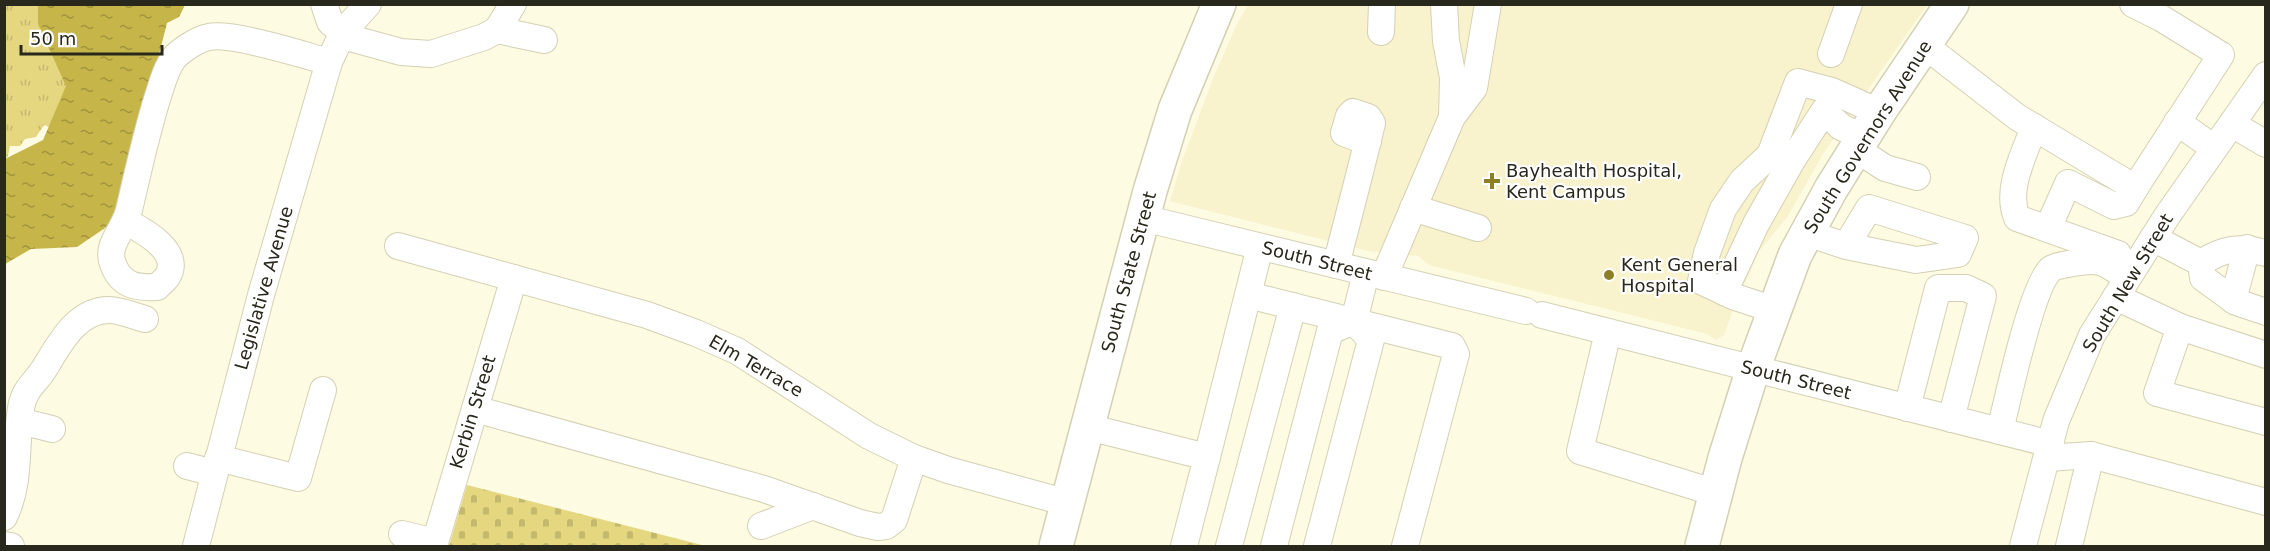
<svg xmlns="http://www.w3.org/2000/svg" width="2270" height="551" font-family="'DejaVu Sans',sans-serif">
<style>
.built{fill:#f8f2cd}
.cemetery{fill:url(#cemetery-stones)}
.park{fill:url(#park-tufts)}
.water{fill:url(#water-ripples)}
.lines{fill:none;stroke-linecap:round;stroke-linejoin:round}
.minor-casing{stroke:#d4d0b3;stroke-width:28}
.major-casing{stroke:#d4d0b3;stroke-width:36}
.minor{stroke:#fff;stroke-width:26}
.major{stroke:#fff;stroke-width:33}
.poi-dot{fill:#8d7f26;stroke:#fff;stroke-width:2}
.labels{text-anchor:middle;stroke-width:4.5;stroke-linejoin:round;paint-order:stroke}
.street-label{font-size:18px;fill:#29281c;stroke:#fff}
.poi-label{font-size:18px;fill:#29281c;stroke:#fff;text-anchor:start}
</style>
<defs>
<pattern id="cemetery-stones" width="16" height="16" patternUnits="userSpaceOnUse" patternTransform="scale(1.5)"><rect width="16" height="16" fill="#e5d680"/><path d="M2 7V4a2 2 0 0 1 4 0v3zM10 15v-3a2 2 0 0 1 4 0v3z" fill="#c4b86e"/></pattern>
<pattern id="park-tufts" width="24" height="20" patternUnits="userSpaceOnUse" patternTransform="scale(1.5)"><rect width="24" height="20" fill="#e5d680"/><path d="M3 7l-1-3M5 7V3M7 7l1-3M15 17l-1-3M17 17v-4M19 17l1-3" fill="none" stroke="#c4b86e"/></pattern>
<pattern id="water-ripples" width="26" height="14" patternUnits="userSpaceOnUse" patternTransform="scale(1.5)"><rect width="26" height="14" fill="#c6b549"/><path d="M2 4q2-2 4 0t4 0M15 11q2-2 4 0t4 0" fill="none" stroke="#a1933c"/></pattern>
</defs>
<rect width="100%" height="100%" fill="#fefbe3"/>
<path class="built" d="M 1248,5 L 1927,5 L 1823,154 L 1788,216 L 1760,250 L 1734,307 L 1724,335 L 1716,340 L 1707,334 L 1429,265 L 1418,256 L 1368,251 L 1170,201 L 1182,161 L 1214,76 L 1237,24 Z"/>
<path class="cemetery" d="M 467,485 L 706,546 L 449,546 Z"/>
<path class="park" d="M 5,5 L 88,5 L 61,131 L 44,125 L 36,137 L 25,139 L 20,146 L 10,146 L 8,156 L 5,159 Z"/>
<path class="water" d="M 38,5 L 185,5 L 179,17 L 167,23 L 119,211 L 105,228 L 77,247 L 31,249 L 5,264 L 5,159 L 43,140 L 66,86 L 38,24 Z"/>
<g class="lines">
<g class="minor-casing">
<g id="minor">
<path d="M 324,4 L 330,22 L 350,38 L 401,52 L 431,54 L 484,37 L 497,30 L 513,4"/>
<path d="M 497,30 L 544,40"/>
<path d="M 1381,32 L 1382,4"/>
<path d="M 1924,45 L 2017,117 L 2135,188 L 2221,55 L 2161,18 L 2133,4"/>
<path d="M 1831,54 L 1849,4"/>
<path d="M 1452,117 L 1474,88 L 1488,4"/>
<path d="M 2177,122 L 2214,148"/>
<path d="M 2232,124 L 2266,144"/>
<path d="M 2034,127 C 2024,155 2005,189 2017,218 L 2118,254"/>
<path d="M 1856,149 L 1885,168 L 1917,177"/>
<path d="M 1413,208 L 1478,228"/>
<path d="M 1143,218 L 1526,311"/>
<path d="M 127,222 C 144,231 183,252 167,277 C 164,281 160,284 157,287 C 137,288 121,286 113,264 C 105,245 125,229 129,210 C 138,172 146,134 158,96 C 162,84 166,68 174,58 C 181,50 198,39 209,37 C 232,32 303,55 329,62"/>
<path d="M 2048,228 L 2068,183 L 2114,206 L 2126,203 L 2135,188"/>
<path d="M 1807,233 L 1846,246 L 1916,260 L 1958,254 L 1965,238 L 1869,208 L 1846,246"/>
<path d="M 2153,238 L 2201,263"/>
<path d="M 398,246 L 647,315 L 696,333 L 737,351 L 869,436 L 914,458 L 948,470 L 1068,503"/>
<path d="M 2201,263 L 2203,278 L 2236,302 L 2266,312"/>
<path d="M 2201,263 C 2223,248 2240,246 2266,253"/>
<path d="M 1336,265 C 1348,218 1361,170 1372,123 L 1368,117 L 1353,112 L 1349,116 L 1344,133 L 1368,142"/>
<path d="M 1384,277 L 1452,117 L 1453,78 L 1446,41 L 1444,4"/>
<path d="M 1724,292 L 1756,224 L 1791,162 L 1824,111 L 1841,127 L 1863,137"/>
<path d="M 1248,295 L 1452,346 L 1456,354 L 1405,546"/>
<path d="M 2116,297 L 2180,327 L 2266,355"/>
<path d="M 2233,300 L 2247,248"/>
<path d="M 1775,310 L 1735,297 L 1701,281 L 1707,253 L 1723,209 L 1742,181 L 1770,155 L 1798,82 L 1832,91 L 1879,112"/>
<path d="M 1542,315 L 2051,444"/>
<path d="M 1354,321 L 1366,273"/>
<path d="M 2180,327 L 2157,393 L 2266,422"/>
<path d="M 1608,332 L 1580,451 L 1716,493"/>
<path d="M 1907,408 L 1938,288 L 1966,288 L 1983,296 L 1951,419"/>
<path d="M 475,409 L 764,489 L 860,523 L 878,527 L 886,526 L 894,520 L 914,458"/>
<path d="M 20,421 L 52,429"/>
<path d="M 1088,427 L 1207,457 L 1184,546"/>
<path d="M 2000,431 C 2007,402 2032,285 2051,269 C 2055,266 2063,265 2068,264 C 2099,258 2102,260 2127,278"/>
<path d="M 1207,457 L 1260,247"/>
<path d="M 218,458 L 298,478 L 323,390"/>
<path d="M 2047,458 L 2091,455 L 2266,502"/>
<path d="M 187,466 L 214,473"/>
<path d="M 4,517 C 21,483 15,445 21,408 C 25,387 34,385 44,369 C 59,345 76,310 109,310 C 120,310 134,316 145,319"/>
<path d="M 761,526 L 813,506"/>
<path d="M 402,534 L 435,542"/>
<path d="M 4,545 L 11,546"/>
<path d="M 196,546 L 261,295 L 329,62 L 343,32 L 368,4"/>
<path d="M 434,546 L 514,278"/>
<path d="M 1229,546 L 1293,306"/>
<path d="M 1274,546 L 1330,331 L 1354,321"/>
<path d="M 1317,546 L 1371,340 L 1354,321"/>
<path d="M 2023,546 L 2056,421 L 2092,335 L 2167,216 L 2266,75"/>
<path d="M 2069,546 L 2091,455"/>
</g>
</g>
<g class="major-casing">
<g id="major">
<path d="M 1056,546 L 1150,191 L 1175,110 L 1219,4"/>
<path d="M 1702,546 L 1725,458 L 1753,369 L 1795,255 L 1831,189 L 1879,112 L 1952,4"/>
</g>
</g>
<use href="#minor" class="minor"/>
<use href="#major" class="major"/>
</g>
<g class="poi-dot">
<path d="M1489 172h6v6h6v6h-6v6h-6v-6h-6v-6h6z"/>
<circle cx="1609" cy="275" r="6"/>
</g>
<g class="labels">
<g class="street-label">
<text transform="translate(1868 137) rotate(-58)" y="6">South Governors Avenue</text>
<text transform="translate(1317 261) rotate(14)" y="6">South Street</text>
<text transform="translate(1129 272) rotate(-75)" y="6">South State Street</text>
<text transform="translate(2128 283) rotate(-59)" y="6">South New Street</text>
<text transform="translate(264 288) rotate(-74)" y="6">Legislative Avenue</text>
<text transform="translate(756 366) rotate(30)" y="6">Elm Terrace</text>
<text transform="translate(1796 380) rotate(14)" y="6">South Street</text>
<text transform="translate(473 412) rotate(-73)" y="6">Kerbin Street</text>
</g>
<g class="poi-label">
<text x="1506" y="177">Bayhealth Hospital,<tspan x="1506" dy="21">Kent Campus</tspan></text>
<text x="1621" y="271">Kent General<tspan x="1621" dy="21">Hospital</tspan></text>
</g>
</g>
<rect width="2270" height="551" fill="none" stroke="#29281c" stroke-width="12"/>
<path d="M21 45v9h141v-9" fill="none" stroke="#29281c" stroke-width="3"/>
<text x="30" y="45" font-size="18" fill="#29281c" stroke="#ffffff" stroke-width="4.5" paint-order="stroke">50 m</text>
</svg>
